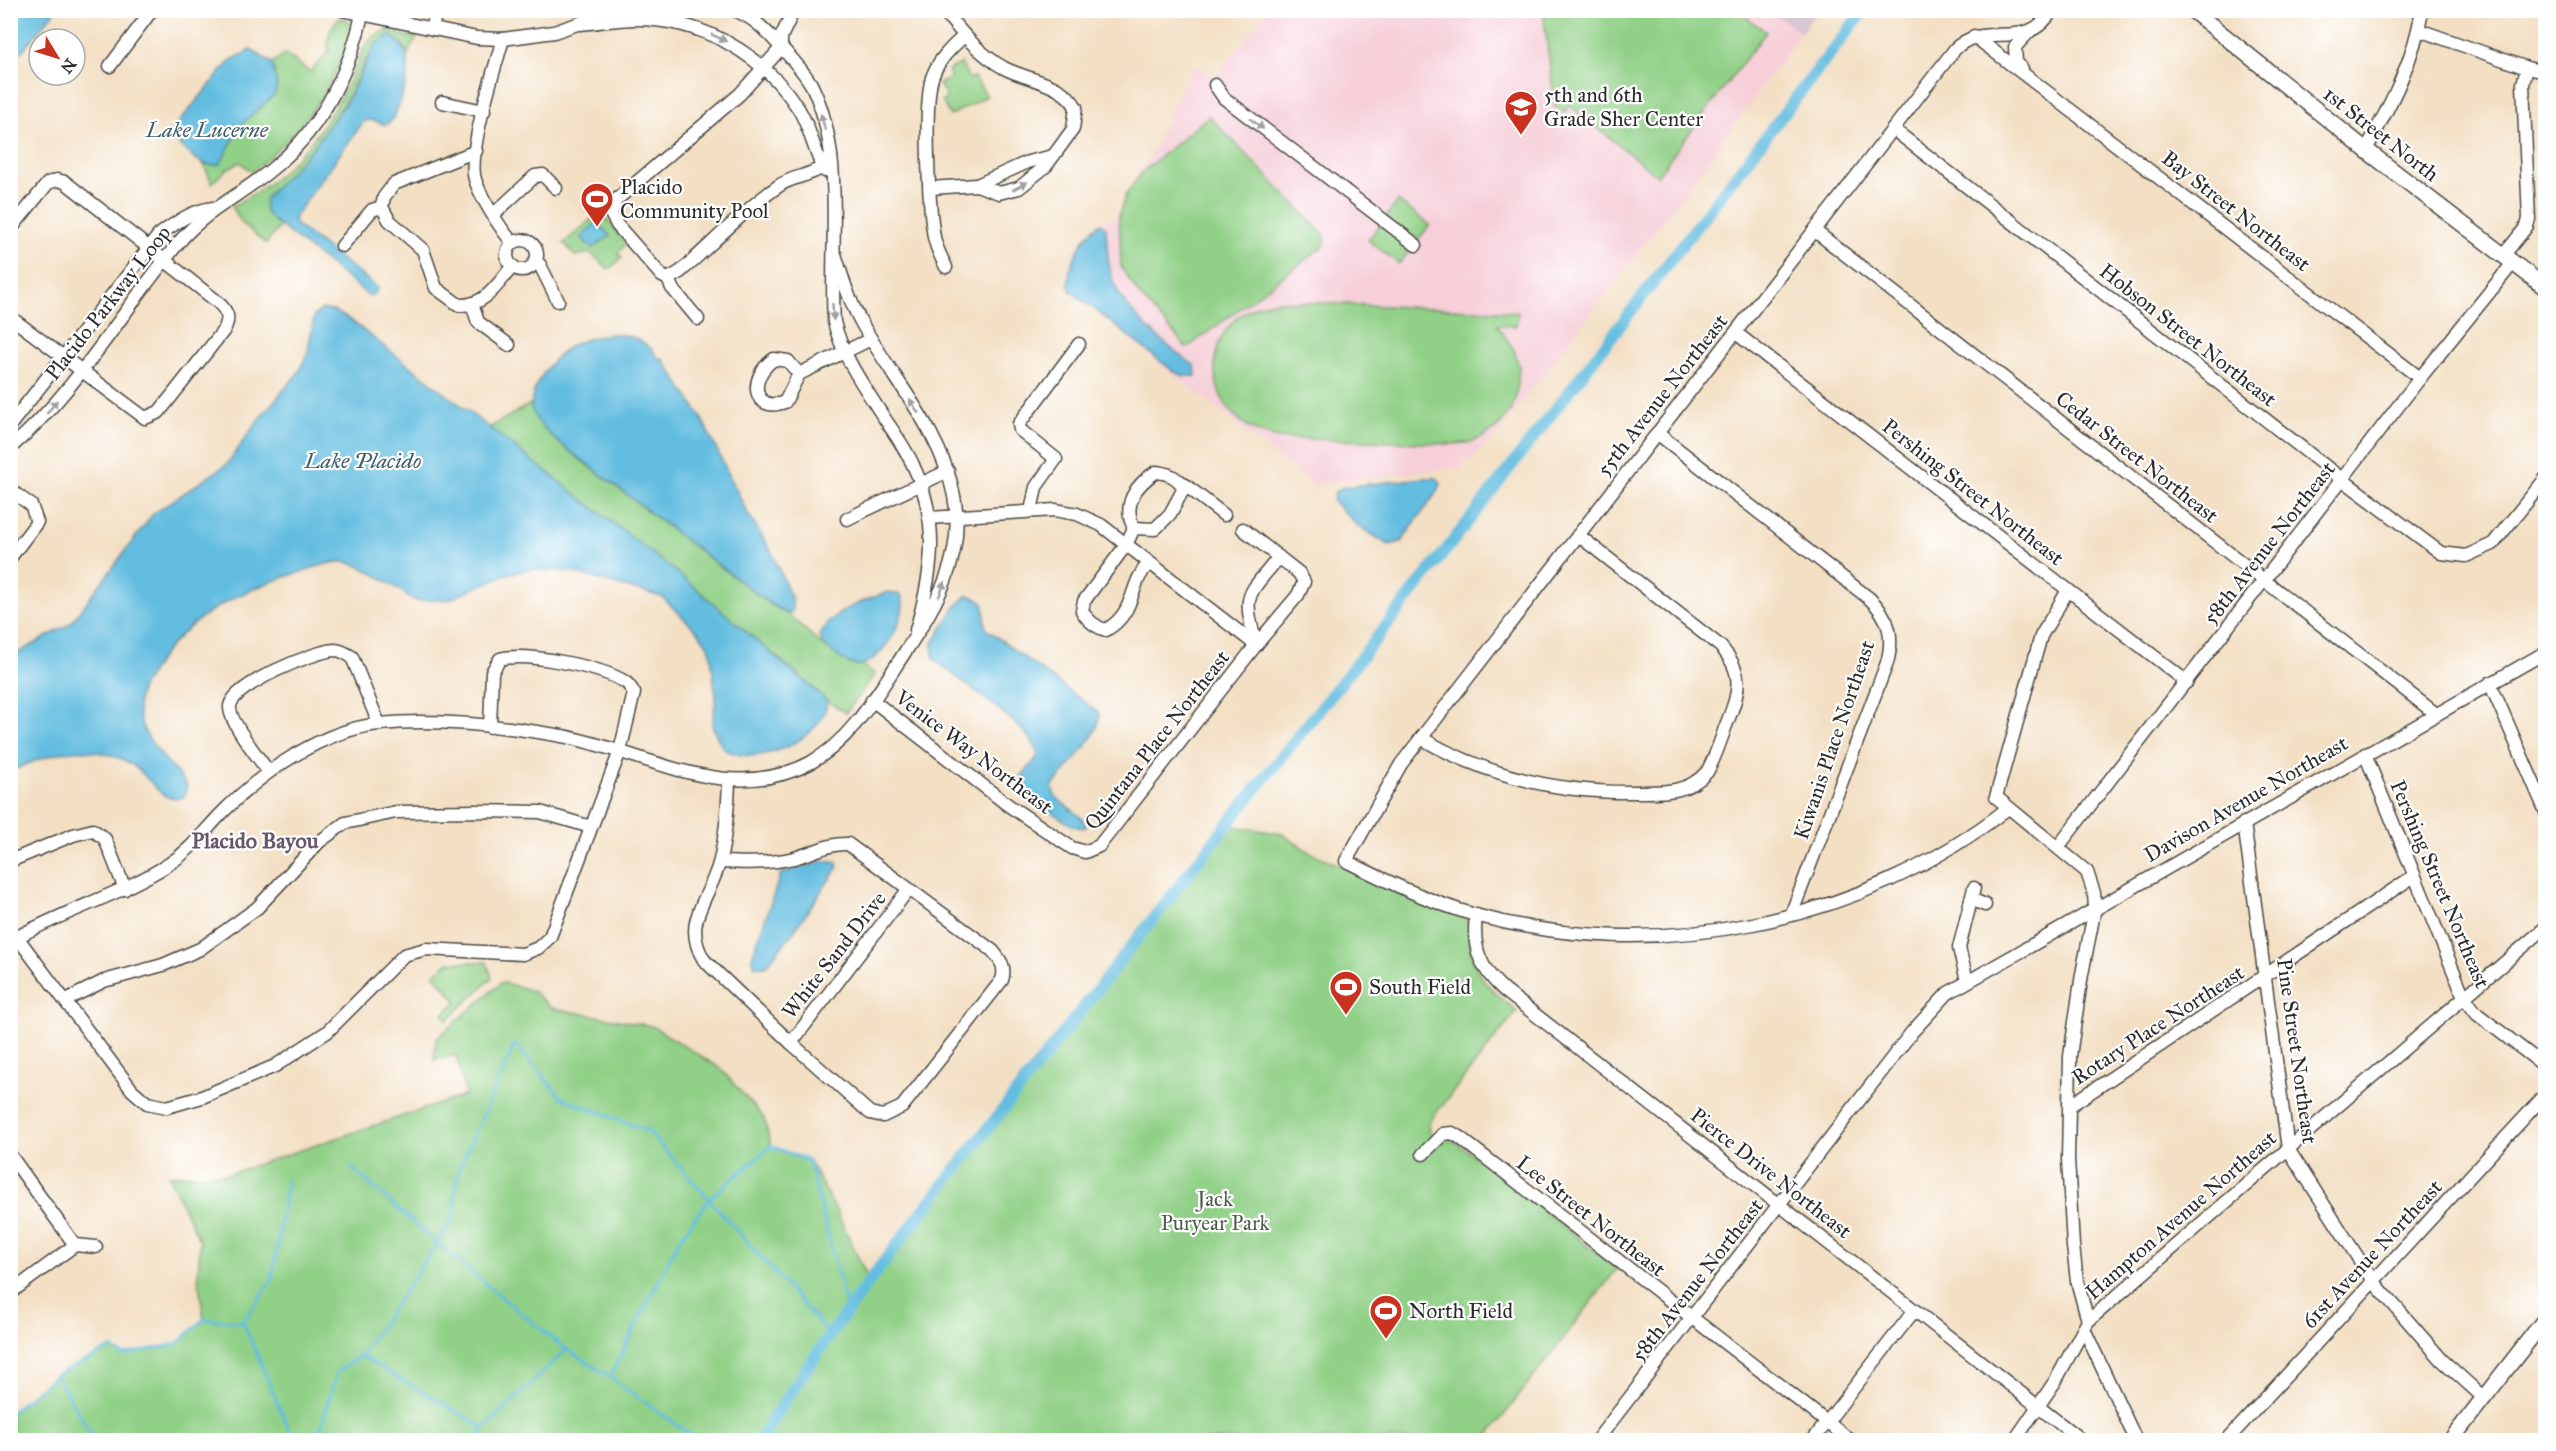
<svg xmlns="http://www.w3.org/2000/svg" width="2556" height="1451" font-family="'IM FELL Great Primer',serif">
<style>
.built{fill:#f6cfd8}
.industrial{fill:#d1bdca}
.green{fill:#91d087;stroke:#5e7e59;stroke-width:1.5}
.water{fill:#63bde0;stroke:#477486;stroke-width:1.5}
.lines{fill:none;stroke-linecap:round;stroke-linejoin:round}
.stream{stroke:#63bde0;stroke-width:3}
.canal{stroke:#63bde0;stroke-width:12}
.minor-casing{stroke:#494642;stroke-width:15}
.tertiary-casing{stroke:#494642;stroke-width:18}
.minor{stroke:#fff;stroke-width:12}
.tertiary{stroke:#fff;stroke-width:15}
.oneway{fill:#a0a0a0}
.labels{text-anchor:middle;stroke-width:4.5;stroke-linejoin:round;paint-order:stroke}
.poi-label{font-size:21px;fill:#2b2b2b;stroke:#fff;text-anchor:start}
.street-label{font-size:21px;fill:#2b2b2b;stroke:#fff}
.park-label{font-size:21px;fill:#4a5d47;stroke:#fff}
.water-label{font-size:22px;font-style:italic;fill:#3f5e6a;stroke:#fff}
.neighbourhood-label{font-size:22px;font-weight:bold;fill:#68566a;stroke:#fff}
</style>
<rect width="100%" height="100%" fill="#fff"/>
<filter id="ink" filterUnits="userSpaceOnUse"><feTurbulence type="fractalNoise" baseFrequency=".0167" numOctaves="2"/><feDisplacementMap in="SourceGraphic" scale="12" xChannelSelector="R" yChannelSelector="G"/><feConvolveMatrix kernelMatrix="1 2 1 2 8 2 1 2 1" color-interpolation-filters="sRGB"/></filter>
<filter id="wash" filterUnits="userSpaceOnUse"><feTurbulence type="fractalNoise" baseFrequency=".008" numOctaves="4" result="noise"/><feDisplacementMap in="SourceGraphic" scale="24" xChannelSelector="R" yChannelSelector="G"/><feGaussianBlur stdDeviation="1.35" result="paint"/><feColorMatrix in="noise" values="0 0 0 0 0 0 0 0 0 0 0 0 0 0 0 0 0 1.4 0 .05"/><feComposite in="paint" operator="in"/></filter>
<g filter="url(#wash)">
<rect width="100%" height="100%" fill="#f3dfc3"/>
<path class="built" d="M 1771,10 L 1801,33 L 1690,186 L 1494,438 L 1462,467 L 1313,485 L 1078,298 L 1070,290 L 1067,282 L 1074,259 L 1089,236 L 1097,225 L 1119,215 L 1126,194 L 1142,172 L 1193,65 L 1215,78 L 1266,11 Z"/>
<path class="industrial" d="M 1771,11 L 1817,11 L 1801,33 Z"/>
<g class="green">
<path d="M 1543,11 L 1738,11 L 1766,32 L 1657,176 L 1569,105 L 1564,113 L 1555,107 Z"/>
<path d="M 345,18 L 350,23 C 345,81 295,137 252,172 L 240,162 L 227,169 L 212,183 L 203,163 L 215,165 C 224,152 232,138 241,125 C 256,105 284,94 272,63 L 285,54 L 310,72 L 329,51 C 326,40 330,27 338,19 Z"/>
<path d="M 392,30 L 406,36 L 418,35 L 408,54 L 402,44 L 366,59 C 344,111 312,154 270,192 L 273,220 L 280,226 L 266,244 L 241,222 L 232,206 C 243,200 254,194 264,187 C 300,161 329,122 348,83 C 360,60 362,33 392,30 Z"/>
<path d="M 961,63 L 969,79 L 974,77 L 987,96 L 950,116 L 942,101 L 947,98 L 939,84 L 951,78 L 948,70 Z"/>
<path d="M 1209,116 L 1325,236 L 1325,245 L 1187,348 L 1140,296 L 1121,267 L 1119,215 L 1126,194 L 1142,172 Z"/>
<path d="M 1398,201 L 1430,225 L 1399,264 L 1368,240 Z"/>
<path d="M 600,212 L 627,243 L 618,253 L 622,258 L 609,269 L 590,253 L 575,256 L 564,243 Z"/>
<path d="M 1277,301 L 1518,312 L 1516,326 L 1497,325 L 1514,349 L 1519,366 L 1517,386 L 1515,400 L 1509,413 L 1498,427 L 1483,437 L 1468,443 L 1451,444 L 1278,438 C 1193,421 1195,311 1277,301 Z"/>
<path d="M 530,404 C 541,436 589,465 616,486 C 666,526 718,565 769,603 L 788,614 L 822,645 L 850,664 L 862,665 L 875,674 L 846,713 L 827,701 L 797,673 L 488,428 Z"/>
<path d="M 1227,825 L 1282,834 L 1311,853 L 1466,918 C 1471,927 1469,936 1470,946 C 1473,977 1495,993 1517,1011 L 1429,1122 L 1430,1132 L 1443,1142 L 1451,1139 L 1455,1141 L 1617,1269 L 1485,1440 L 11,1440 L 11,1413 L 56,1375 L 111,1348 L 124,1355 L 177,1344 L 204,1319 L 198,1277 L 200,1242 L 168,1175 L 229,1174 L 466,1095 L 456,1055 L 434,1060 L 436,1039 L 502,982 L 533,991 L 551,1008 L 652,1026 L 720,1068 L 764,1118 L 771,1146 L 809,1161 L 836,1210 L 870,1283 L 934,1196 Z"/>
<path d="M 449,962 L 487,962 L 492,978 L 447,1020 L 443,1014 L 457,1002 L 434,974 Z"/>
</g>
<g class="water">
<path d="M 11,10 L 55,11 L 23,50 L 11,59 Z"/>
<path d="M 390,35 C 421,53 405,92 393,119 L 386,125 L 371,120 L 364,121 L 295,216 L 294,223 L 378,288 L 374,295 L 368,295 L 273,220 L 265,211 L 265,199 L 314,147 L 347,101 L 375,45 Z"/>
<path d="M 251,50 L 272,63 L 277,85 L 275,94 L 241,125 L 220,164 C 202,171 182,147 171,136 L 172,130 L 231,60 Z"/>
<path d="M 597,222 L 610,236 L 592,248 L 581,237 Z"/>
<path d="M 1101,223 L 1106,228 C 1107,246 1108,272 1116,288 C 1129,315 1170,349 1195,366 L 1196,376 L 1184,376 L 1173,371 L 1070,290 C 1063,272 1084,233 1101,223 Z"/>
<path d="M 322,309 L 334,311 L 350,320 L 679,574 L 827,701 C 825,735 773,760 741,755 C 735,754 729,751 723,749 L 712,726 L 716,697 L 710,649 L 699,633 L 662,597 L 571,572 L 532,569 L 507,574 L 450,599 L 416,601 C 398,590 365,564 344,562 C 333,560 314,568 304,571 C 244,589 188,614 154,668 C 147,678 139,690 138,701 C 135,737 170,760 187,786 L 184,797 C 159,805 151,776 132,765 C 120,757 102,752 88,751 C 62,748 33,762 11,771 L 11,657 L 71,623 L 153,514 L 227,464 L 259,419 L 299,372 L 308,351 L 314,316 Z"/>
<path d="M 613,334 C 632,335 650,342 659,360 L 663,359 L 700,415 L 747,512 L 771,551 L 792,599 L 792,612 L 788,614 L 769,603 C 712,560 655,517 599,473 C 578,456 547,438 534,415 C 523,394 552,358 569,347 C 582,339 598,336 613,334 Z"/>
<path d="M 1422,478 L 1437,478 L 1441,483 L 1439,489 L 1401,542 L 1389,545 L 1358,526 L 1333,501 L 1335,492 L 1344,487 Z"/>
<path d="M 888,592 L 901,595 C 911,614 880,665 859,665 C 846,666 832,651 822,644 L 820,634 C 830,613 866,599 888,592 Z"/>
<path d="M 968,595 C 993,603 981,611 986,629 L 1099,713 C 1104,732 1063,772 1052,787 C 1055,806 1081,808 1086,827 C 1069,833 1030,793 1018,781 L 1038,756 C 1041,733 952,677 934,659 L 932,645 L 955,607 Z"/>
<path d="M 823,861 L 836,862 L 838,867 L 794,931 L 766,966 L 755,966 L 752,957 L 781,873 Z"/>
</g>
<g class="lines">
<g class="stream">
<path d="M 173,135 L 173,141 L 170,140 L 170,136 Z"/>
<path d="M 351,1167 L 435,1242 L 560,1345 L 610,1377 L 698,1440"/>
<path d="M 287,1181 L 272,1280 L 243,1322 L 293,1439 L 297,1440"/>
<path d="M 361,1356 L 484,1428"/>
<path d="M 610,1377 L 679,1240 L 709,1199 L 771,1146 L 809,1161 L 848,1313"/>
<path d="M 10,1413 L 56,1375"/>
<path d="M 95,1440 L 56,1375 L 111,1348 L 124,1355 L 177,1344 L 204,1319 L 243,1322"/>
<path d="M 317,1440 L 337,1372 L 361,1355 L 452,1221 L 459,1169 L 515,1044 L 562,1098 L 648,1131 L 831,1336"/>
<path d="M 476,1440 L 484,1428 L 567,1349"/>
</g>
<path class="canal" d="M 760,1440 C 834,1320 925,1208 1013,1097 C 1103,983 1192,868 1283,755 C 1481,510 1670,259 1864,10"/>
</g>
</g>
<g filter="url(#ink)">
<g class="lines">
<g class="minor-casing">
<g id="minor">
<path d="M 342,10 L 477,38 L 503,39 L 554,32 L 618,10"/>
<path d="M 734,10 C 754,17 767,32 781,47 C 792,59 804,71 812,86 C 846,156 829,247 834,322 C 842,354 859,379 877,407 C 889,426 904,445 913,465 C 940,521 933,572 916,630"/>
<path d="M 794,10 L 781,37 L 781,48 L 740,94 L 616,200 L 611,214 L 617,225 L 662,276 L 668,279 L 680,272 C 712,244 745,209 780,185 C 797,174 820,176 831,157"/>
<path d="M 580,24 C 598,23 616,19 635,19 C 701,19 762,53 798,108 C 811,128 814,153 825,171"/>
<path d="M 432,29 L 436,10"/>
<path d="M 2419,30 L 2527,68 L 2546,72"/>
<path d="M 1974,36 L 2420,378"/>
<path d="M 503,39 C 494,71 470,144 474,175 C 477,192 501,230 513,243"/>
<path d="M 110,66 L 152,10"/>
<path d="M 2022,69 L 2016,62 L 2015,47 L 2029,32"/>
<path d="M 1215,85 L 1224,98 L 1416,245"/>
<path d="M 442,102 L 484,111"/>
<path d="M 1893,129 L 2343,480 L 2441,553 L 2466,556 L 2493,544 L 2546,478"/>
<path d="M 2366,150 C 2390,105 2414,61 2422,10"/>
<path d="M 476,151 L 394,184 L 384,197 L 382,207 L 389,220 L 423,250 L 436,288 L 459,305 C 486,306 497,284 513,266"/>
<path d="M 977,185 L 1028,162 L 1053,156"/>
<path d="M 930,188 L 977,185 L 999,193 L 1019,188 L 1046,166 L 1073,129 L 1076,107 C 1063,83 1027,80 1004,68 C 979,54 961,32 943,10"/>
<path d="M 494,214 L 535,176 L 543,175 L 556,188"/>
<path d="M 10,230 L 48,183 L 57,180 L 65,182 L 219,303 C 228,313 230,318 224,330 L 159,412 L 145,418 L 10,317"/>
<path d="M 1815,231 L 2436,714"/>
<circle cx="522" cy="255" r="15"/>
<path d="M 342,246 L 372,210 L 382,207"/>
<path d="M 2503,256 L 2527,226 L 2529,219 L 2523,84 L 2527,68"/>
<path d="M 535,262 L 540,265 L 558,301"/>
<path d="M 946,267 C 941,257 936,248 934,237 C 929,208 923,100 933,75 C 939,59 952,47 964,36"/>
<path d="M 668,279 L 672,288 L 698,319"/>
<path d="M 472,304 L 478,322 L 509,345"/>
<path d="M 1736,333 L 2187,682"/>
<path d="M 799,374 L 788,361 L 774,359 C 747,378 753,414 785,402 L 799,374 L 871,339"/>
<path d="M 10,425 L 159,235 C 177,222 191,211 213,208"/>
<path d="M 1657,433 L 1870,599 C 1890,618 1894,637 1887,663 L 1791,915"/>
<path d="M 10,448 C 78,390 123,309 180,241 C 208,208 247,192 279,163 C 323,126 352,66 363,10"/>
<path d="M 1180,481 L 1224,515"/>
<path d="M 10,490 L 31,505 L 37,522 L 10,558"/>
<path d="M 1031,511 L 1036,487 L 1056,459 L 1020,430 L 1019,424 L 1079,344"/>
<path d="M 929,518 L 1055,510 L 1077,514 L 1101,525 L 1256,645"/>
<path d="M 847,519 L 948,471"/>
<path d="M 1134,528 L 1155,529 L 1170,514 L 1184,488 C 1177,477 1169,473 1156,472 C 1135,485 1122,505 1134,528 L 1126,545 L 1084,601 L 1082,611 C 1088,621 1095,627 1106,630 C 1137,612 1128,585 1149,563"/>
<path d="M 2068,590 L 2041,636 L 1996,797 L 2087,872 L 2094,893 L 2095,908 L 2082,974 L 2070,1056 L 2068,1159 L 2073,1246 L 2077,1281 L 2088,1321"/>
<path d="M 1256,645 C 1243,592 1245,599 1279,557"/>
<path d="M 2490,683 L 2546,812"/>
<path d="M 872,700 L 1008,805 L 1072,848 L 1085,852 L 1099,846 L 1256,645 L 1298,595 L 1304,582 L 1299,573 L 1243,529"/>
<path d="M 1421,738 C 1486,776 1560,793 1636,792 C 1663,792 1687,794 1707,772 C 1715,758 1720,743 1725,728 C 1738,695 1747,675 1720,646 L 1578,535"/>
<path d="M 2365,754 L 2464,997 L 2477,1014 L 2546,1067"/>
<path d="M 268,771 C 259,758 228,721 230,706 C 233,685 314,651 335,650 C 341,650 347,654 352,657 L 379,724"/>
<path d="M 2008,808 C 1862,924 1655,965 1475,915 C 1430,902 1388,882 1346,861 L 1401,764 L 1955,49 C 1984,19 2027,54 2052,10"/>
<path d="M 2244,823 L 2288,1149 L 2373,1281 L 2442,1360 L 2484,1398"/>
<path d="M 2058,847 L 2420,378 L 2513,263"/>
<path d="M 10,861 L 73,835 L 93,830 L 105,839 L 125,889"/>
<path d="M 720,862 C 745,863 769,864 794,858 C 813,853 829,843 848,844 L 993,951 C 1001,961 1006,967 1002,980 L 902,1107 L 883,1116 L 870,1113 L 791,1043 L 704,960 C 680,921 711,898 720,860 C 726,834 728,808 729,781"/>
<path d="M 1971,899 L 1985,905"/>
<path d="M 1476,915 C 1472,948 1480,969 1505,991 L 2081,1440"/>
<path d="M 10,936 L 17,937 L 132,1090 L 147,1103 L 167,1107 L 202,1097 L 275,1066 L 327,1032 L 404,955 L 426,949 L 523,954 L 538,948 L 550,937 L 620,751 L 634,693 C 631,689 629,684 625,682 C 602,667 526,652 500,659 L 492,672 L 490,727"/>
<path d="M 10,941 C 62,911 119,896 169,864 C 193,849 207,827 227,808 C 265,770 324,730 379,724 C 436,718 505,726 562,736 C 644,751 726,807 810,763 C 852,740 879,691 905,652 C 936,606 966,556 954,496 C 941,430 893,380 861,322 C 849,300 842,277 835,254"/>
<path d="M 1967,981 L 1959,948 L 1974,888"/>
<path d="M 66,1000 L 104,981 L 163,965 L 200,949 L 257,908 L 319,842 L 345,823 L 396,812 L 478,811 L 540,812 L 591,827"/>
<path d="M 791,1043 L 908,890"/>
<path d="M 2071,1105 L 2414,876"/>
<path d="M 1423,1154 L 1443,1134 L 1452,1133 L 1459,1137 L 1850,1440"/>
<path d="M 10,1155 L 75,1245"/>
<path d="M 75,1245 L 96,1247"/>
<path d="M 10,1293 L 75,1245"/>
<path d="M 2084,1329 L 2136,1440"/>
<path d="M 1597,1440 L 1912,1032 L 1948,993 L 2546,652"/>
<path d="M 1813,1440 L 1914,1311"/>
<path d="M 2015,1440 L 2056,1380 L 2088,1321 L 2546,927"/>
<path d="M 2227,1440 L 2546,1094"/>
</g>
</g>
<g class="tertiary-casing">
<g id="tertiary">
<path d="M 2192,10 L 2366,150 L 2546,288"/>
<path d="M 2451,1440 L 2546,1318"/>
</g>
</g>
<use href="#minor" class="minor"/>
<use href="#tertiary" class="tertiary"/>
</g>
<defs><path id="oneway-solid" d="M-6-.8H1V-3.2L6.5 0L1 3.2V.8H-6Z" transform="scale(1.5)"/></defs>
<g class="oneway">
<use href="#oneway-solid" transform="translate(719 38) rotate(26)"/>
<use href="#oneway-solid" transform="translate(823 122) rotate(-104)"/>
<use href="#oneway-solid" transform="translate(1257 124) rotate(37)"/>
<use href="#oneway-solid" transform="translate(1020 186) rotate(-28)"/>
<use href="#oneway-solid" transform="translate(833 312) rotate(86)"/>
<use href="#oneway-solid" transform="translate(914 406) rotate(-122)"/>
<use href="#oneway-solid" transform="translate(52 407) rotate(-52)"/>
<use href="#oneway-solid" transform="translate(942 589) rotate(-69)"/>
</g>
</g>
<defs>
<g id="school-pin" transform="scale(1.725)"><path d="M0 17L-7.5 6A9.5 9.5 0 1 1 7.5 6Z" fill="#c8321e" stroke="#fff"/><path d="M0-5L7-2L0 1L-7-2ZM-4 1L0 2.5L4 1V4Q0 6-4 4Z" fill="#fff"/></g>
<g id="stadium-pin" transform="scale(1.725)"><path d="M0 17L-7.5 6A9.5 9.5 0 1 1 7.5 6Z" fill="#c8321e" stroke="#fff"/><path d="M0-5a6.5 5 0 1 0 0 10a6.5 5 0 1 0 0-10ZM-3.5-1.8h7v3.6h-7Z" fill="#fff"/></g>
</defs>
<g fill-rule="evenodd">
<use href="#school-pin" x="1521" y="107"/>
<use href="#stadium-pin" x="597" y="199"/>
<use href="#stadium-pin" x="1346" y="987"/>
<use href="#stadium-pin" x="1386" y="1311"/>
</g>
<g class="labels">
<g class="poi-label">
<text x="1544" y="102">5th and 6th<tspan x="1544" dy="24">Grade Sher Center</tspan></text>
<text x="620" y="194">Placido<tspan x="620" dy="24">Community Pool</tspan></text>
<text x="1369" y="994">South Field</text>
<text x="1409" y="1318">North Field</text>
</g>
<g class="street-label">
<text transform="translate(2381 134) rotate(38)" y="7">1st Street North</text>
<text transform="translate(2236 211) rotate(38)" y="7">Bay Street Northeast</text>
<text transform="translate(108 303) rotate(-52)" y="7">Placido Parkway Loop</text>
<text transform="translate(2188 335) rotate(38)" y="7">Hobson Street Northeast</text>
<text transform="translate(1662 395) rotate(-52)" y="7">55th Avenue Northeast</text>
<text transform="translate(2137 457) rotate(38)" y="7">Cedar Street Northeast</text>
<text transform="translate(1973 492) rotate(38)" y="7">Pershing Street Northeast</text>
<text transform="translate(2269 543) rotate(-52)" y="7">58th Avenue Northeast</text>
<text transform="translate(1157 740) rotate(-52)" y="7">Quintana Place Northeast</text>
<text transform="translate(1834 740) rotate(-71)" y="7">Kiwanis Place Northeast</text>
<text transform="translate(974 752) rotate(37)" y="7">Venice Way Northeast</text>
<text transform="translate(2246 799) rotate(-30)" y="7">Davison Avenue Northeast</text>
<text transform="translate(2440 884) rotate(67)" y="7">Pershing Street Northeast</text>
<text transform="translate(834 955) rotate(-52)" y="7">White Sand Drive</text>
<text transform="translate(2158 1025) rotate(-33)" y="7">Rotary Place Northeast</text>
<text transform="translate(2297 1051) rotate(82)" y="7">Pine Street Northeast</text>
<text transform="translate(1771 1173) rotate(38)" y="7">Pierce Drive Northeast</text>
<text transform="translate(2181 1215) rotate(-41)" y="7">Hampton Avenue Northeast</text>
<text transform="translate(1591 1216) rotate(38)" y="7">Lee Street Northeast</text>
<text transform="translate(2372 1254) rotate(-47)" y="7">61st Avenue Northeast</text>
<text transform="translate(1697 1280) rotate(-52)" y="7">58th Avenue Northeast</text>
</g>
<g class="park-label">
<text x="1215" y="1206">Jack<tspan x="1215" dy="24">Puryear Park</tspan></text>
</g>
<g class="water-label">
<text x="207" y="137">Lake Lucerne</text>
<text x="363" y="468">Lake Placido</text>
</g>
<g class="neighbourhood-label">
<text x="255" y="848">Placido Bayou</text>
</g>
</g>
<rect width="2556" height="1451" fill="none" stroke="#fff" stroke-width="36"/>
<g transform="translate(57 57) rotate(128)"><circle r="28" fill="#ffffff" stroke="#aaaaaa" stroke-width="1.5"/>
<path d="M0-4.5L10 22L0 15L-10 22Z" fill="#c8321e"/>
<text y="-9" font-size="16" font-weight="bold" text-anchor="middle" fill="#2b2b2b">N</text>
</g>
</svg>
